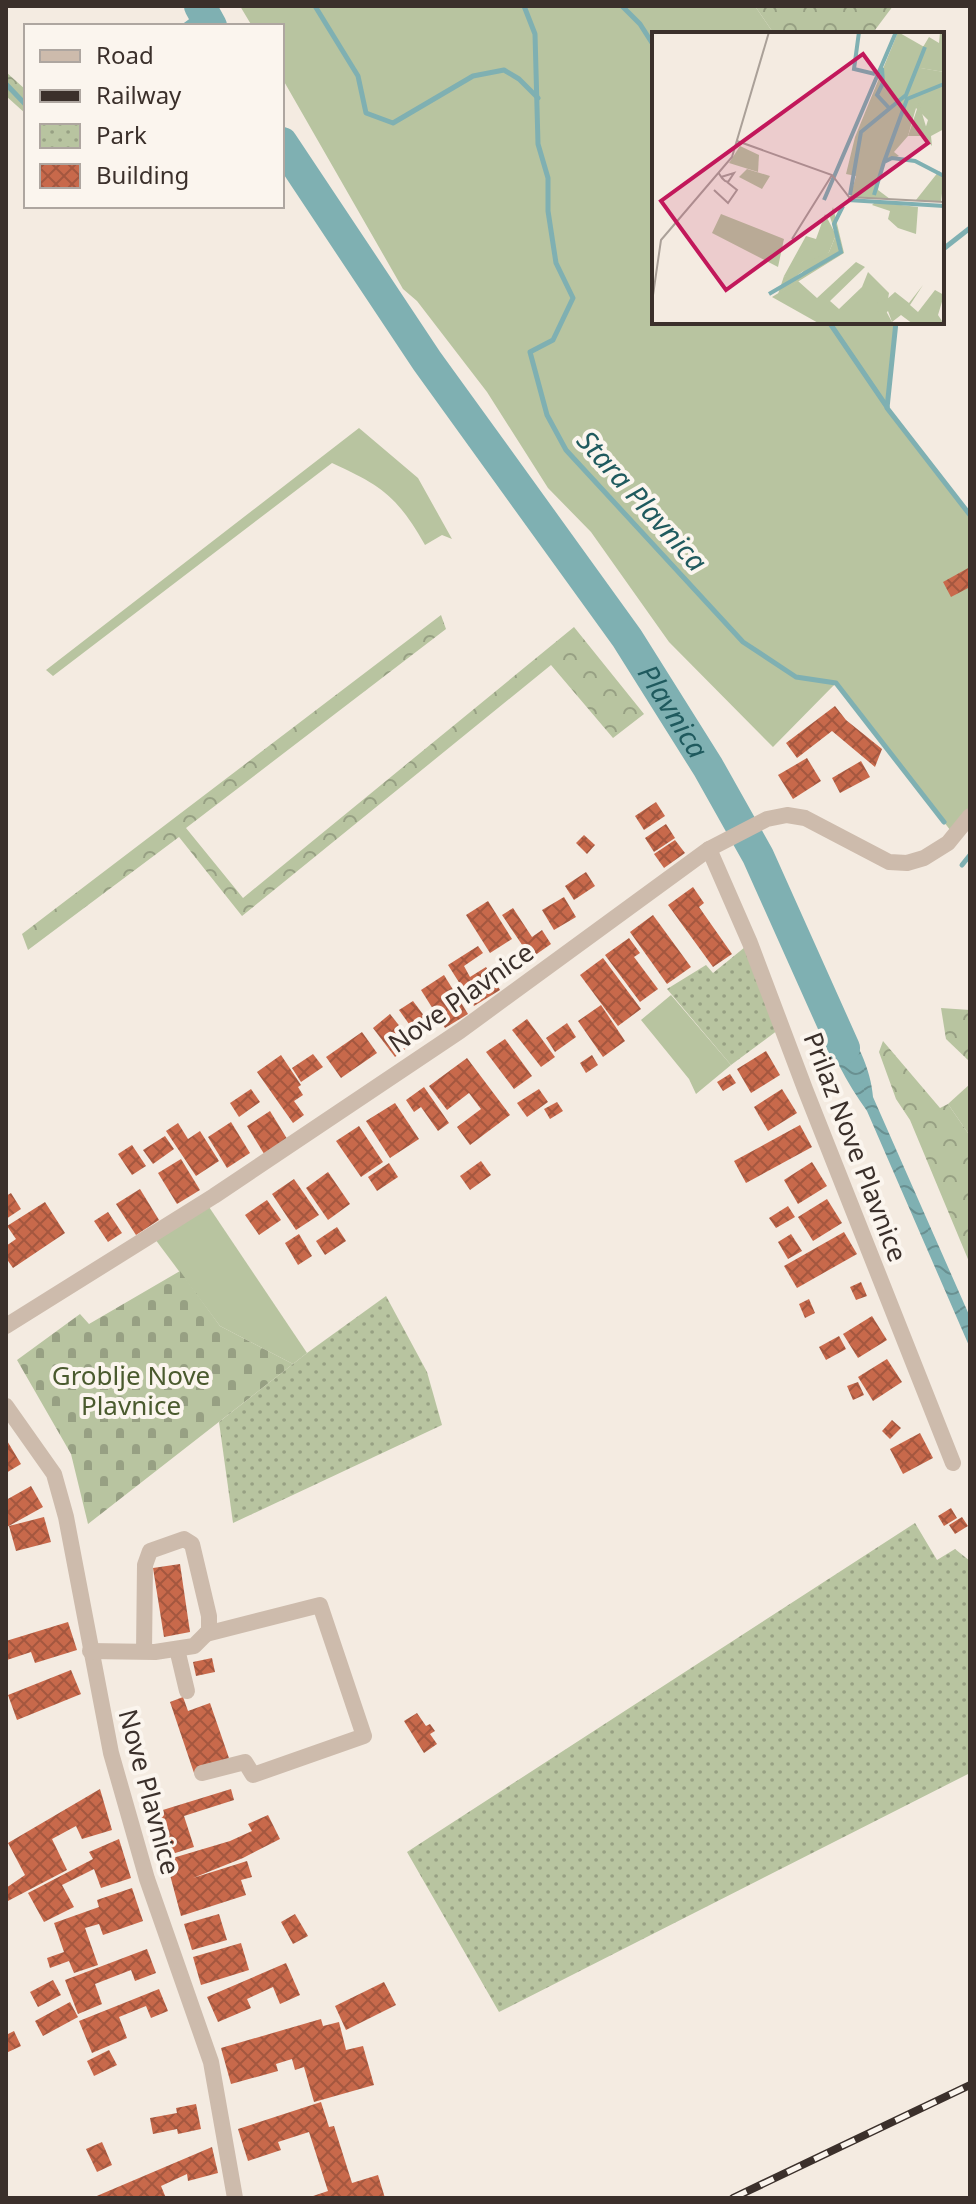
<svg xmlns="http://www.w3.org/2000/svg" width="976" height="2204" font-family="'Noto Sans',sans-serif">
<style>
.grass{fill:#b8c4a0}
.forest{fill:url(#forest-crowns)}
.cemetery{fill:url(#cemetery-stones)}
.park{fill:url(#park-dots)}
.water{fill:url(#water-waves)}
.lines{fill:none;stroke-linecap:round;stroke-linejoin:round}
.stream{stroke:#7fb0b2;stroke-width:5}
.river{stroke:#7fb0b2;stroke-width:32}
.building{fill:url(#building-cross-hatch)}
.minor{stroke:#cdbbac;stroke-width:16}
.rail-casing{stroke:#3b302b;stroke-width:8}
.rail{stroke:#fbf5ee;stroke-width:5;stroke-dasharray:15;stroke-linecap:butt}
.labels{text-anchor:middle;stroke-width:8;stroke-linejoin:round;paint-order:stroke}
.street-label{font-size:26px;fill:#3b302b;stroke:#fbf5ee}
.park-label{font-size:26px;fill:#4a5a2e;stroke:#fbf5ee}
.water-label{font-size:28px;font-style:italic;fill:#1f5a5e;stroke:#fbf5ee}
.inset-river{fill:none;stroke:#7fb0b2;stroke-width:4}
.inset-road{fill:none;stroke:#aaa098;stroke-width:2}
.view{fill:#c2185b;fill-opacity:0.15;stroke:#c2185b;stroke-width:4}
.inset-edge{fill:none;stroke:#3b302b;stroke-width:4}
</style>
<defs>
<pattern id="forest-crowns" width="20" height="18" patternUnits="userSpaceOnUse" patternTransform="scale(2)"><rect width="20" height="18" fill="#b8c4a0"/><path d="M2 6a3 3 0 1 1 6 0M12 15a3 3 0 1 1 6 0" fill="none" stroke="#97a083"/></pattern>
<pattern id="cemetery-stones" width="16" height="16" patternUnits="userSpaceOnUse" patternTransform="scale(2)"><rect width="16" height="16" fill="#b8c4a0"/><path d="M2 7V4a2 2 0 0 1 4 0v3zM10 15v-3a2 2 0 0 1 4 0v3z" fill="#97a083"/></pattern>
<pattern id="park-dots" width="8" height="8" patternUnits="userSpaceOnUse" patternTransform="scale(2)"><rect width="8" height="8" fill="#b8c4a0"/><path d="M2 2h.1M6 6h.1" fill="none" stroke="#97a083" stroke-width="1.8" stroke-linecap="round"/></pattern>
<pattern id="water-waves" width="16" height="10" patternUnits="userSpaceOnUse" patternTransform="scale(2)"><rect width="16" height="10" fill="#7fb0b2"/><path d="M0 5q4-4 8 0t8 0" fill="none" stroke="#699091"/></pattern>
<pattern id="building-cross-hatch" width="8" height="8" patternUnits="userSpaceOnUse" patternTransform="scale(2)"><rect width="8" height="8" fill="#c8694b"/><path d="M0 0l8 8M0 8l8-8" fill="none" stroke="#a4573f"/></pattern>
</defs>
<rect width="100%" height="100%" fill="#f4ebe1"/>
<g class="grass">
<path d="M 240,6 L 755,6 L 774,34 L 654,34 L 654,322 L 896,322 L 888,409 L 970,515 L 970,816 L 954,835 L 836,683 L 773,747 L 669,642 L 591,532 L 548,488 L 487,392 L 417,301 L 403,289 L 282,78 L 282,26 L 252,26 Z"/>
<path d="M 359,428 L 418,478 L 452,539 L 442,535 L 425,545 C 397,496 382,486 332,463 L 53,676 L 46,670 Z"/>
<path d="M 671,995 L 731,1065 L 696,1094 L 689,1079 L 641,1020 Z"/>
<path d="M 970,1084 L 970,1136 L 948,1104 Z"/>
<path d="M 205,1201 L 307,1353 L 293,1364 L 220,1326 L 152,1235 Z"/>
</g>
<g class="forest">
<path d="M 755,6 L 893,6 L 872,34 L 774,34 Z"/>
<path d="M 6,72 L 26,90 L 26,114 L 6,96 Z"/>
<path d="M 441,615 L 446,629 L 186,828 L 243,898 L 574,627 L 644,714 L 613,738 L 551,665 L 242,916 L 179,837 L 28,950 L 22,934 Z"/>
<path d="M 941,1008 L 970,1010 L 970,1062 L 946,1039 Z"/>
<path d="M 883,1041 L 940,1108 L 948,1104 L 970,1136 L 970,1264 L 910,1120 L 896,1099 L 879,1052 Z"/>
</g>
<path class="cemetery" d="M 180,1271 L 220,1326 L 293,1364 L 88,1524 L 71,1454 L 17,1360 L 80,1314 L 89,1324 Z"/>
<g class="park">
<path d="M 750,943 L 782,1027 L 731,1065 L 667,989 L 706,965 L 713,973 Z"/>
<path d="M 386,1296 L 427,1372 L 442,1425 L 233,1523 L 219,1422 L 307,1353 Z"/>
<path d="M 915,1523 L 937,1560 L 955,1549 L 970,1561 L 970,1773 L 499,2012 L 407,1852 Z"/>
</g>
<path class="water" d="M 827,1008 C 852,1026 871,1067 873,1097 L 970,1317 L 970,1348 L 867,1111 C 847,1083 829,1050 820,1017 Z"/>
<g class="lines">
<g class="stream">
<path d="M 315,6 L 358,76 L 366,113 L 393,123 L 473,76 L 504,70 L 519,79 L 538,98"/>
<path d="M 524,6 L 535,34 L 538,144 L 548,178 L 548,211 L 556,263 L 573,298 L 553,340 L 530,352 L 547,415 L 566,450 L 743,642 L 796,677 L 836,683 L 944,822"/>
<path d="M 622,6 L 640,24 L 654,46"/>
<path d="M 184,26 L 203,12"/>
<path d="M 6,84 L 26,105"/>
<path d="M 942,250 L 970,228"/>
<path d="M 829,322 L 887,407"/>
<path d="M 896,322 L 887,408 L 970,515"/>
<path d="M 962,865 L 970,855"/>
</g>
<g class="river">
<path d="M 200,6 L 211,26"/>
<path id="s1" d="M 282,143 L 427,361 L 627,638 L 708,767 L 758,856 L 844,1048"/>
</g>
</g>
<g class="building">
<path d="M 970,567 L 970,587 L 951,597 L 943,582 Z"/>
<path d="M 835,706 L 846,720 L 882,749 L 875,767 L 832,731 L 797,758 L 786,743 Z"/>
<path d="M 807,758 L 821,781 L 793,799 L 778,775 Z"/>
<path d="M 861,761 L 870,777 L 840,793 L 832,778 Z"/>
<path d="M 656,802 L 665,816 L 644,830 L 635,816 Z"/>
<path d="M 666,824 L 675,838 L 654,852 L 645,838 Z"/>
<path d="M 584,835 L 595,845 L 587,854 L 576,843 Z"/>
<path d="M 675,840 L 685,853 L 664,868 L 654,854 Z"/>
<path d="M 586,872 L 595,886 L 574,900 L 565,886 Z"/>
<path d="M 693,887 L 704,903 L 699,907 L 732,954 L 713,967 L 668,905 Z"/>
<path d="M 564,897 L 576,917 L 554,930 L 542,910 Z"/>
<path d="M 488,901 L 512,939 L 490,953 L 466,915 Z"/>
<path d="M 513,908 L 532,937 L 542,930 L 551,944 L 531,958 L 502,915 Z"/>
<path d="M 653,915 L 691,967 L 667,984 L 630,932 Z"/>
<path d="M 629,938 L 640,953 L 634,957 L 658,989 L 640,1002 L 605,955 Z"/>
<path d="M 478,946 L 483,953 L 464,966 L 470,977 L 486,967 L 500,990 L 474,1006 L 448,965 Z"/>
<path d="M 603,958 L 641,1009 L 618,1026 L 580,975 Z"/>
<path d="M 444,975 L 468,1014 L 445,1028 L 421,990 Z"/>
<path d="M 413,1001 L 428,1021 L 414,1031 L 399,1010 Z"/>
<path d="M 601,1005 L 625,1041 L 603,1057 L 578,1021 Z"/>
<path d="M 390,1014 L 413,1043 L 395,1057 L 373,1028 Z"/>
<path d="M 527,1019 L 555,1057 L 541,1067 L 512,1030 Z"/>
<path d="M 567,1023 L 576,1037 L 555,1052 L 546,1038 Z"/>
<path d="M 362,1032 L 377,1053 L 341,1078 L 326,1057 Z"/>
<path d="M 505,1039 L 532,1076 L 514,1089 L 486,1052 Z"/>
<path d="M 766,1051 L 780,1075 L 751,1093 L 737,1069 Z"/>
<path d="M 313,1054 L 323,1067 L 301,1082 L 292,1068 Z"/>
<path d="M 281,1055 L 301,1085 L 298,1087 L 303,1095 L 294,1101 L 304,1115 L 293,1123 L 257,1072 Z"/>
<path d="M 592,1055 L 598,1065 L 586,1073 L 580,1063 Z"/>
<path d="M 467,1058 L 510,1115 L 470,1145 L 457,1127 L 481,1109 L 469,1093 L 447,1110 L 429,1086 Z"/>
<path d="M 730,1074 L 736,1083 L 723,1091 L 717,1082 Z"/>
<path d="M 424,1087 L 449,1123 L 438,1131 L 421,1107 L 414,1112 L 406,1100 Z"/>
<path d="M 251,1089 L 260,1102 L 239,1117 L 230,1103 Z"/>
<path d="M 539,1089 L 548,1102 L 527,1117 L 517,1103 Z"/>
<path d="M 782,1089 L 797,1113 L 768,1131 L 754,1107 Z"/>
<path d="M 557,1102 L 563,1111 L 550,1119 L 544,1109 Z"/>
<path d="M 395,1103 L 419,1139 L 390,1158 L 366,1121 Z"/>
<path d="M 270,1111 L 289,1142 L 266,1157 L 247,1126 Z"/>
<path d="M 231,1122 L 250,1153 L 227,1168 L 208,1137 Z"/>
<path d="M 178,1123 L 188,1139 L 200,1131 L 219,1161 L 196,1176 L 166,1131 Z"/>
<path d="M 800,1125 L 812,1147 L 746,1183 L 734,1161 Z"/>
<path d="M 359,1126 L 383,1162 L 361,1177 L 336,1141 Z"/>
<path d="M 165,1136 L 174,1149 L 153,1164 L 143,1150 Z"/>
<path d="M 132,1145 L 146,1166 L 132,1175 L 118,1154 Z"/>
<path d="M 181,1159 L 200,1190 L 177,1204 L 158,1173 Z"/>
<path d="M 481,1161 L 491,1175 L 470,1190 L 460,1176 Z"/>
<path d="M 812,1162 L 827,1186 L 798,1204 L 784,1180 Z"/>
<path d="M 389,1163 L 398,1177 L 377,1191 L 368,1177 Z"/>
<path d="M 328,1172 L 350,1204 L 328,1220 L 306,1188 Z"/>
<path d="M 294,1179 L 319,1215 L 296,1230 L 272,1194 Z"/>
<path d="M 140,1189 L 159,1220 L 136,1235 L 116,1204 Z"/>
<path d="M 11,1193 L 21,1209 L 6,1219 L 6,1196 Z"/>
<path d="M 827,1199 L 842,1223 L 813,1241 L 798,1217 Z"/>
<path d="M 267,1200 L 281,1220 L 259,1235 L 245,1215 Z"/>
<path d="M 45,1202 L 65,1233 L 13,1268 L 6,1258 L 6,1246 L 16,1239 L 7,1226 Z"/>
<path d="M 788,1206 L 795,1217 L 776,1228 L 769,1218 Z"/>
<path d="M 108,1212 L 122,1233 L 108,1242 L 94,1221 Z"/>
<path d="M 337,1227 L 346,1241 L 325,1255 L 316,1241 Z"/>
<path d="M 844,1232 L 857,1254 L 797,1288 L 784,1266 Z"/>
<path d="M 299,1234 L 312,1256 L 298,1265 L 285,1243 Z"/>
<path d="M 791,1234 L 802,1251 L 788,1259 L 778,1242 Z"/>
<path d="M 861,1282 L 867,1296 L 856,1300 L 850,1287 Z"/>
<path d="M 809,1299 L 815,1313 L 805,1318 L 799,1304 Z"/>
<path d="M 872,1316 L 887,1340 L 858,1358 L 843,1334 Z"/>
<path d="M 839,1336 L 846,1349 L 826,1360 L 819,1347 Z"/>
<path d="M 887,1359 L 902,1382 L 873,1401 L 858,1377 Z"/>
<path d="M 858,1382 L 864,1395 L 853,1400 L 847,1386 Z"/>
<path d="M 892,1420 L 901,1428 L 890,1439 L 882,1431 Z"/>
<path d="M 920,1433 L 933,1458 L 903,1474 L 890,1449 Z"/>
<path d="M 6,1439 L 21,1464 L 6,1473 Z"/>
<path d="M 31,1486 L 43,1507 L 7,1527 L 6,1500 Z"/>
<path d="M 951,1508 L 957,1518 L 944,1526 L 938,1516 Z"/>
<path d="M 44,1517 L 51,1542 L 16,1551 L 9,1526 Z"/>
<path d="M 962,1517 L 968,1526 L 955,1534 L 949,1525 Z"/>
<path d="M 180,1564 L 190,1632 L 164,1637 L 153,1568 Z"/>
<path d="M 68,1622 L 77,1650 L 35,1663 L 31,1652 L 7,1660 L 6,1641 Z"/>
<path d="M 212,1658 L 215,1672 L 196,1676 L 193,1662 Z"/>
<path d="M 71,1670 L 81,1694 L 17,1720 L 8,1695 Z"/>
<path d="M 183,1697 L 188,1711 L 210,1703 L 230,1761 L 194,1773 L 170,1702 Z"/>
<path d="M 417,1713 L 426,1726 L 430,1724 L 435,1731 L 430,1734 L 437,1744 L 424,1753 L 404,1721 Z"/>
<path d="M 100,1789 L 112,1830 L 82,1839 L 76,1826 L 52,1839 L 67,1870 L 6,1902 L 6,1888 L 25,1875 L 8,1843 Z"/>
<path d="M 231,1789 L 234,1800 L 184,1816 L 194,1847 L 166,1856 L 153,1813 Z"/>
<path d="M 268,1815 L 280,1839 L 243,1858 L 193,1878 L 247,1861 L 252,1877 L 241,1880 L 246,1895 L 181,1916 L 166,1860 L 230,1841 L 252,1831 L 248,1824 Z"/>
<path d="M 119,1839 L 131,1878 L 101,1888 L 94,1869 L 62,1885 L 74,1907 L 44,1922 L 28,1893 L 93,1859 L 89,1852 Z"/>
<path d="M 132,1888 L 143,1921 L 103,1935 L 99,1924 L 85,1928 L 98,1965 L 74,1973 L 69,1961 L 50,1968 L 47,1958 L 64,1952 L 54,1923 L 99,1907 L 97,1900 Z"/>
<path d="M 219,1914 L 227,1940 L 192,1950 L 184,1924 Z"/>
<path d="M 295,1914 L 308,1936 L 293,1944 L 281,1922 Z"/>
<path d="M 241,1943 L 249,1970 L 201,1985 L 193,1957 Z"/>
<path d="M 147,1949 L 156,1973 L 135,1981 L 131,1970 L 95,1984 L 102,2004 L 78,2014 L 65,1980 Z"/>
<path d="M 286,1963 L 300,1995 L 280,2004 L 273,1987 L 247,1999 L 251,2008 L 218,2022 L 207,1997 Z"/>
<path d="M 53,1980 L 61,1995 L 38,2007 L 30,1992 Z"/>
<path d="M 384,1982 L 396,2005 L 346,2030 L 335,2006 Z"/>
<path d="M 159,1989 L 168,2011 L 151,2018 L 146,2006 L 119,2017 L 127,2038 L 92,2053 L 79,2021 Z"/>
<path d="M 70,2002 L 78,2017 L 43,2036 L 35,2021 Z"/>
<path d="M 321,2019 L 323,2026 L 339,2022 L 346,2050 L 363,2046 L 374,2085 L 314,2102 L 304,2067 L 295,2070 L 292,2059 L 276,2064 L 278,2071 L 231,2084 L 221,2048 Z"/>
<path d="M 14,2031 L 21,2046 L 6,2053 L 6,2035 Z"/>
<path d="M 109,2050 L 117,2065 L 94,2076 L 87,2061 Z"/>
<path d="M 321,2102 L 329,2127 L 334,2126 L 352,2183 L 378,2175 L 385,2198 L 307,2198 L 328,2191 L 309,2132 L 278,2142 L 281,2150 L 248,2161 L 238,2129 Z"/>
<path d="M 196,2104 L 201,2129 L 178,2134 L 177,2129 L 153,2134 L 150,2118 L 177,2113 L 176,2108 Z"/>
<path d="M 102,2142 L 112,2165 L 97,2172 L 86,2149 Z"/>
<path d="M 212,2147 L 218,2173 L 188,2181 L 187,2174 L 161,2186 L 166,2198 L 141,2198 L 140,2196 L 135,2198 L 92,2198 Z"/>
</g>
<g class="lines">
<g class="minor">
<path d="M 709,849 L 750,943 L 805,1089 L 953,1463"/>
<path d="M 6,1326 L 214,1196 L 460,1031 L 709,849 L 767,819 L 787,815 L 805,818 L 889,862 L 907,863 L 924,858 L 948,843 L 970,816"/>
<path d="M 6,1406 L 54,1474 L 66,1517 L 111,1753 L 147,1879 L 211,2062 L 235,2198"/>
<path d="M 177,1649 L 187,1691"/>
<path d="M 90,1651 L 155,1652 L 194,1646 L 209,1631 L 209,1616 L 192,1544 L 184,1539 L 150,1551 L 145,1565 L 144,1652"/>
<path d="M 202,1773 L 245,1762 L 253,1775 L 364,1736 L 320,1605 L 206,1634"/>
</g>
<g class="rail-casing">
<path id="rail" d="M 733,2198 L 970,2085"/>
</g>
<use href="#rail" class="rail"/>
</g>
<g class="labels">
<g class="street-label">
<text transform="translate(461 998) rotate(-35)" y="9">Nove Plavnice</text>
<text transform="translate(855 1147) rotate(69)" y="9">Prilaz Nove Plavnice</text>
<text transform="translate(149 1792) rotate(75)" y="9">Nove Plavnice</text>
</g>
<g class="park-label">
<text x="131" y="1385">Groblje Nove<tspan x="131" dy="30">Plavnice</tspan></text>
</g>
<g class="water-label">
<text transform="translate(642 501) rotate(48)" y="10">Stara Plavnica</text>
<text dy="10" stroke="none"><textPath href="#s1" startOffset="690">Plavnica</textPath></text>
</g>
</g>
<g transform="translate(652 32)">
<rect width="292" height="292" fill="#f4ebe1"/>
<path d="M 246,0 L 274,16 L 269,36 L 292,40 L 292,97 L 279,104 L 280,114 L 271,104 L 276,88 L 264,76 L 256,104 L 242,120 L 247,124 L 232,130 L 228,144 L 226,158 L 238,167 L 198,165 L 204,144 L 194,142 L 203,105 ZM 287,139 L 292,144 L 289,170 L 264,168 ZM 223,170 L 266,175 L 264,202 L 246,196 L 236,187 L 238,179 L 220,173 ZM 173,182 L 184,203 L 177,220 L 139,248 L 132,244 L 154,204 L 164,207 ZM 204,230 L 213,235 L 178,269 L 187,277 L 210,255 L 216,240 L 237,261 L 234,279 L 240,290 L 168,292 L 120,265 L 146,249 L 165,266 Z" fill="#b8c4a0"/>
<path d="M 267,71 L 275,98 L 271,104 L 256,104 ZM 181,175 L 192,221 L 126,262 L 132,244 L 144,248 L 160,228 L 177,220 L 184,203 L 178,185 ZM 271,253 L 258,273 L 266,280 L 283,258 L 292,263 L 286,283 L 292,292 L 261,292 L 249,283 L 240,290 L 236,279 L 232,283 L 223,278 L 228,264 L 234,268 L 243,260 L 257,271 Z" fill="#b8c4a0"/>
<path d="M 88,114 L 107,123 L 106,140 L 77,131 Z" fill="#b8c4a0"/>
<path d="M 288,0 L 292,1 L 292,40 L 268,36 L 271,15 L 277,5 L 287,11 ZM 95,137 L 118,144 L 110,157 L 87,145 ZM 69,182 L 132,207 L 126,235 L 60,201 Z" fill="#b8c4a0"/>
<path class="inset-river" d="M 207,0 L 202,37 L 223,42M 230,36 L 231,51 L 225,63 L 238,77M 232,130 L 255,67 L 292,52M 198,163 L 209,100 L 254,63 L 273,15M 222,163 L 232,130 L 240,126 L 263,129 L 292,144M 172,168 L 244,0M 196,168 L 292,174M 117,262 L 189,220 L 182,192 L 191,174"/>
<path class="inset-road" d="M 85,109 L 180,143 L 197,165 L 292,170M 66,140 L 70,146 L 73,149 L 76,150 L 82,141 L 69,145M 62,158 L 76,171 L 85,158 L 75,150M 140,207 L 180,143M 0,270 L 9,208 L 80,125 L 117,0"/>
<path class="view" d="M 211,22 L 276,111 L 74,258 L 9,169 Z"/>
<rect width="292" height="292" class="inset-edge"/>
</g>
<rect width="976" height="2204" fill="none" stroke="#3b302b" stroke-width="16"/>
<rect x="24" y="24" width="260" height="184" fill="#fbf5ee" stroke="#aea6a0" stroke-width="2"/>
<rect x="40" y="50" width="40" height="12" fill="#cdbbac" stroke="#aea6a0" stroke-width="2"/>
<text x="96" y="64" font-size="24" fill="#3b302b">Road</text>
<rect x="40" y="90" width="40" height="12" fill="#3b302b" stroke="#aea6a0" stroke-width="2"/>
<text x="96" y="104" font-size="24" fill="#3b302b">Railway</text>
<rect x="40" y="124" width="40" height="24" fill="url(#park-dots)" stroke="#aea6a0" stroke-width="2"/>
<text x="96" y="144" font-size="24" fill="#3b302b">Park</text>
<rect x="40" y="164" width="40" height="24" fill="url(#building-cross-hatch)" stroke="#aea6a0" stroke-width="2"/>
<text x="96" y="184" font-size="24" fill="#3b302b">Building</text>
</svg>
